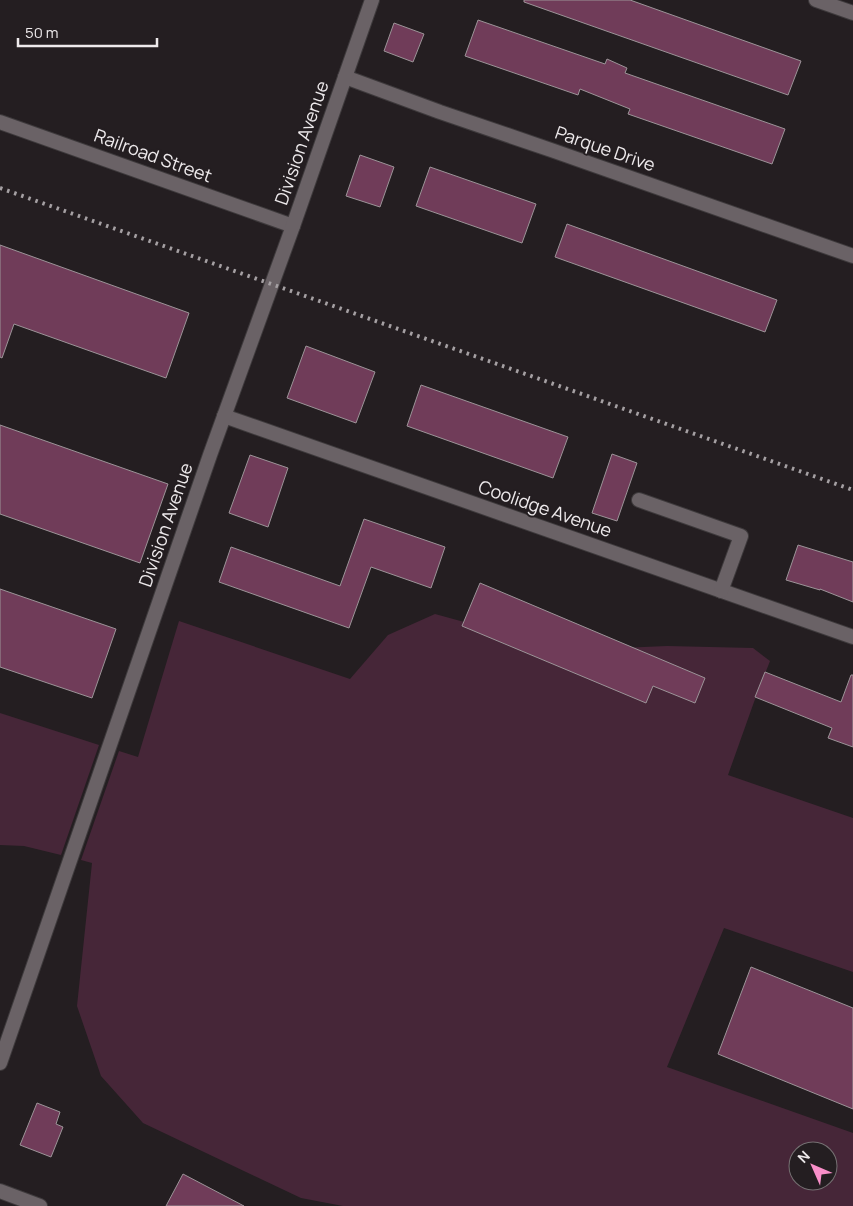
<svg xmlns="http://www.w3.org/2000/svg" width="853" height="1206" font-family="Manrope,sans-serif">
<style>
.green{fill:#462638;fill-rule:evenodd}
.building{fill:#703c59;stroke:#9c9498}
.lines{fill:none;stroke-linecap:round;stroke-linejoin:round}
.minor-casing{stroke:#3e3a3c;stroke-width:16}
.tertiary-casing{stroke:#3e3a3c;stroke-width:16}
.minor{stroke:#6a6266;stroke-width:14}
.tertiary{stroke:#6a6266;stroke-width:14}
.rail{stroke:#a5a0a3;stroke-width:4;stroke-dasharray:2.5 5;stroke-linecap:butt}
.labels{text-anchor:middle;stroke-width:4;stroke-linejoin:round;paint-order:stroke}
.street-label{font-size:18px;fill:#eeeaec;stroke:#241e21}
</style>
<rect width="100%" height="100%" fill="#241e21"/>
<g class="green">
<path d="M 435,614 L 486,628 L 550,651 L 667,646 L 753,648 L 770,661 L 754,702 L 728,775 L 853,818 L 853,972 L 724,928 L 667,1067 L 853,1133 L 853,1206 L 343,1206 L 301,1198 L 143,1123 L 101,1076 L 77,1006 L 92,863 L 81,860 L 119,751 L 138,757 L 179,621 L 350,679 L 388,635 ZM 798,1151 L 828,1151 L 828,1181 L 798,1181 Z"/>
<path d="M 0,713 L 99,745 L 61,855 L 24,846 L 0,845 Z"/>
</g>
<g class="building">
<path d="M 524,0 L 630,0 L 801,61 L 788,95 L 524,2 Z"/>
<path d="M 478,20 L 605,64 L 607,59 L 627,68 L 625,73 L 785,129 L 772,164 L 628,114 L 630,109 L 580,89 L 578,95 L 465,56 Z"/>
<path d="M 394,23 L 424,34 L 413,62 L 384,51 Z"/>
<path d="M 360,155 L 394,167 L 380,207 L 346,196 Z"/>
<path d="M 430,167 L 536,204 L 522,243 L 416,206 Z"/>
<path d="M 567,224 L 777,300 L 765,332 L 555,257 Z"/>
<path d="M 0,245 L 189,313 L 166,378 L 14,324 L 2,358 L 0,357 Z"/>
<path d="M 306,346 L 375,372 L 356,423 L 287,398 Z"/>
<path d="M 421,385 L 568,437 L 553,478 L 407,426 Z"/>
<path d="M 0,425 L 168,484 L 140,563 L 0,514 Z"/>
<path d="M 612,454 L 637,463 L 617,521 L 592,513 Z"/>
<path d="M 250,455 L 288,468 L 268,527 L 229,513 Z"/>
<path d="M 364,519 L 445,547 L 431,588 L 371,567 L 349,628 L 219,582 L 231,547 L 340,586 Z"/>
<path d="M 798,545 L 853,562 L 853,602 L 820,589 L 820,590 L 786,580 Z"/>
<path d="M 480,583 L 705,678 L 695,703 L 653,686 L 646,703 L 462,626 Z"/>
<path d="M 0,589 L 116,629 L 92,698 L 0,667 Z"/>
<path d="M 765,672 L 841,702 L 851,675 L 853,675 L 853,747 L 828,738 L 832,728 L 755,697 Z"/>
<path d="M 751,967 L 853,1008 L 853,1109 L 718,1054 Z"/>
<path d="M 37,1103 L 60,1112 L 56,1124 L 63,1127 L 51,1157 L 20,1145 Z"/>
<path d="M 183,1174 L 244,1206 L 166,1206 Z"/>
</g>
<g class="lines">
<g class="minor-casing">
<g id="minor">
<path d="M 816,0 L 853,13"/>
<path d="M 345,77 L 440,112 L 554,151 L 853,256"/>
<path d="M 0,122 L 293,226"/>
<path d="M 224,416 L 853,637"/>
<path d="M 639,500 L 741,536 L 721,591"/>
<path d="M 0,1191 L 40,1206"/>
</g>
</g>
<g class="tertiary-casing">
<path id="tertiary" d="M 0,1063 L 210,455 L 293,226 L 372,0"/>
</g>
<use href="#minor" class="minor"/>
<use href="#tertiary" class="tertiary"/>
<path class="rail" d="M 0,188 L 853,490"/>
</g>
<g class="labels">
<g class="street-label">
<text transform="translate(302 143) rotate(-71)" y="6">Division Avenue</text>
<text transform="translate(605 149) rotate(19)" y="6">Parque Drive</text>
<text transform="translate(153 156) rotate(20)" y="6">Railroad Street</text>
<text transform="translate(545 509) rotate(19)" y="6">Coolidge Avenue</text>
<text transform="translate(166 525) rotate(-71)" y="6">Division Avenue</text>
</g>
</g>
<g transform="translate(813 1166) rotate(315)"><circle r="24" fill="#241e21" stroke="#757072"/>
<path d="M0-4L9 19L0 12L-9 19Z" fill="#f98fc9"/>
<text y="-8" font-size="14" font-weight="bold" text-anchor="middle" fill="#eeeaec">N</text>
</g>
<path d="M18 38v8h139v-8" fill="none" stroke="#eeeaec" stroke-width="2.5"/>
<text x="25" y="38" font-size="15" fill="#eeeaec" stroke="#241e21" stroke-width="4" paint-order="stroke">50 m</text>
</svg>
